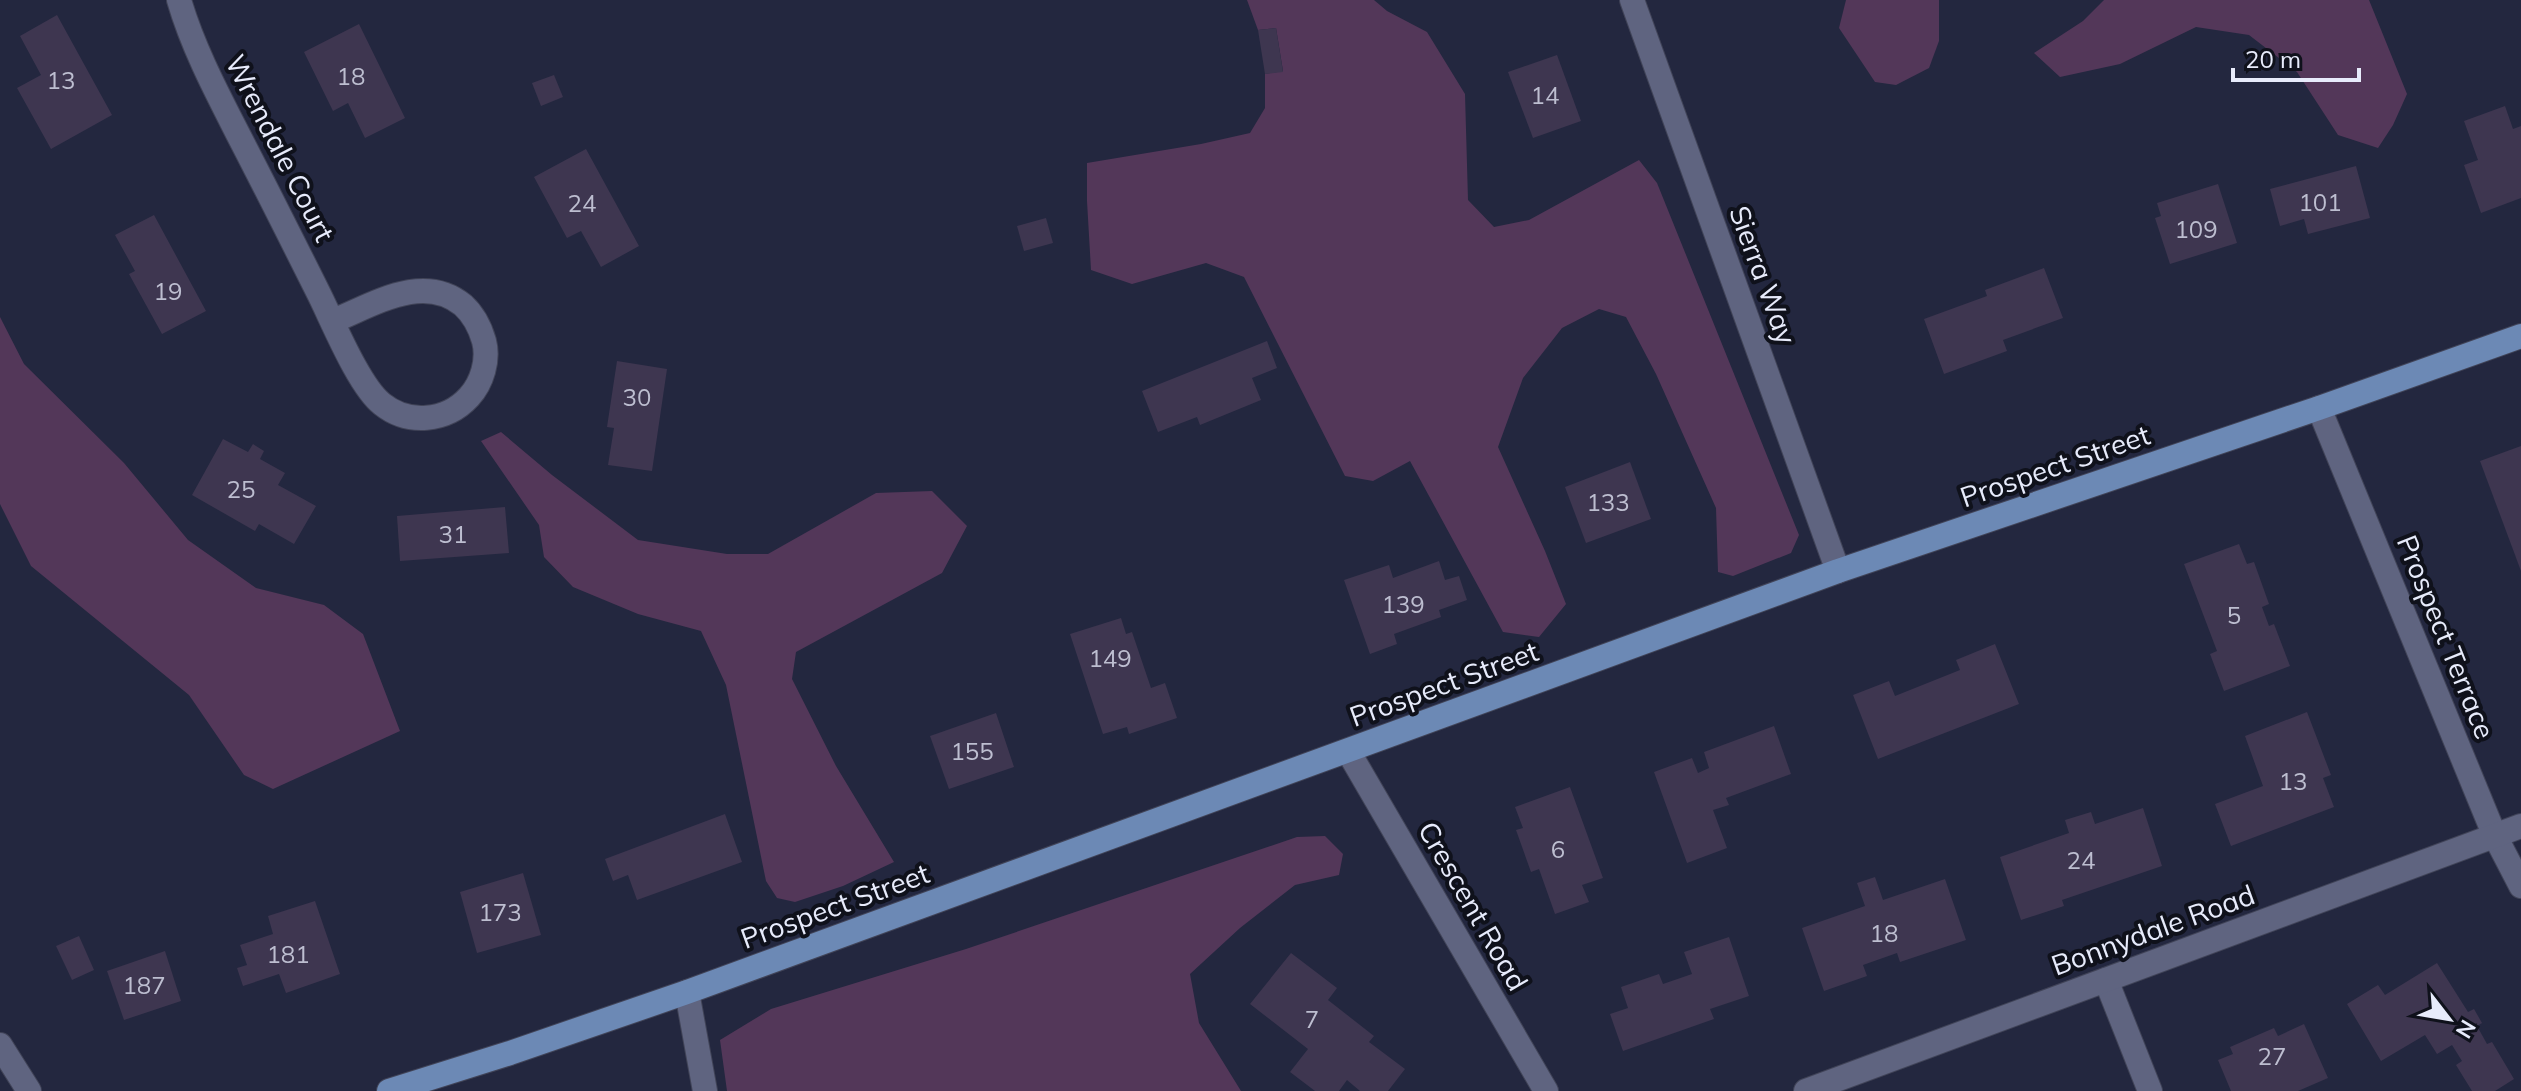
<svg xmlns="http://www.w3.org/2000/svg" width="2521" height="1091" font-family="Mulish,sans-serif">
<style>
.green{fill:#533759}
.building{fill:#3e3650}
.lines{fill:none;stroke-linecap:round;stroke-linejoin:round}
.minor-casing{stroke:#414458;stroke-width:26}
.major-casing{stroke:#414458;stroke-width:26}
.minor{stroke:#5f6480;stroke-width:24}
.major{stroke:#6c89b5;stroke-width:24}
.labels{text-anchor:middle;stroke-width:8;stroke-linejoin:round;paint-order:stroke}
.number-label{font-size:24px;fill:#bdbed0}
.street-label{font-size:28px;fill:#e7ebfb;stroke:#0f111b}
</style>
<rect width="100%" height="100%" fill="#23273f"/>
<g class="green">
<path d="M 1247,0 L 1374,0 L 1387,11 L 1427,32 L 1465,94 L 1468,200 L 1494,227 L 1529,220 L 1639,160 L 1657,183 L 1799,535 L 1791,553 L 1733,576 L 1718,572 L 1716,508 L 1656,374 L 1626,317 L 1599,309 L 1562,328 L 1523,378 L 1498,447 L 1545,551 L 1566,604 L 1539,637 L 1503,632 L 1410,461 L 1373,481 L 1345,476 L 1244,277 L 1206,263 L 1132,284 L 1091,270 L 1087,201 L 1087,163 L 1201,144 L 1250,133 L 1265,108 L 1265,74 L 1283,71 L 1276,28 L 1258,30 Z"/>
<path d="M 1846,0 L 1939,0 L 1939,41 L 1929,68 L 1896,85 L 1875,82 L 1839,28 Z"/>
<path d="M 2104,0 L 2369,0 L 2407,94 L 2393,125 L 2378,148 L 2338,135 L 2297,72 L 2249,35 L 2196,27 L 2120,64 L 2060,77 L 2034,53 L 2083,21 Z"/>
<path d="M 0,317 L 24,364 L 124,463 L 188,540 L 256,588 L 324,605 L 363,634 L 400,731 L 273,789 L 244,775 L 189,695 L 31,566 L 0,504 Z"/>
<path d="M 501,432 L 552,475 L 638,540 L 727,554 L 768,554 L 876,493 L 932,491 L 967,526 L 942,573 L 796,652 L 792,679 L 836,766 L 894,862 L 843,886 L 795,902 L 777,898 L 766,881 L 726,685 L 701,631 L 638,614 L 573,587 L 544,557 L 539,525 L 481,441 Z"/>
<path d="M 1325,836 L 1343,854 L 1339,875 L 1295,885 L 1240,928 L 1190,974 L 1199,1023 L 1241,1091 L 727,1091 L 720,1040 L 771,1009 L 966,949 L 1297,837 Z"/>
</g>
<g class="building">
<path d="M 57,15 L 112,115 L 51,149 L 17,88 L 41,75 L 20,36 Z"/>
<path d="M 359,24 L 405,118 L 365,138 L 348,103 L 333,111 L 304,52 Z"/>
<path d="M 1276,28 L 1283,72 L 1265,74 L 1258,30 Z"/>
<path d="M 1557,55 L 1581,121 L 1533,138 L 1508,72 Z"/>
<path d="M 554,75 L 563,97 L 541,106 L 532,83 Z"/>
<path d="M 2505,106 L 2513,129 L 2521,126 L 2521,198 L 2481,213 L 2464,165 L 2478,160 L 2464,121 Z"/>
<path d="M 586,149 L 639,246 L 601,267 L 581,231 L 567,238 L 534,177 Z"/>
<path d="M 2356,166 L 2370,218 L 2308,234 L 2304,219 L 2280,226 L 2270,189 Z"/>
<path d="M 2218,184 L 2237,243 L 2170,264 L 2155,218 L 2161,216 L 2157,203 Z"/>
<path d="M 154,215 L 206,311 L 162,334 L 129,274 L 135,271 L 115,235 Z"/>
<path d="M 1046,218 L 1053,243 L 1024,251 L 1017,226 Z"/>
<path d="M 2044,268 L 2063,318 L 2003,340 L 2007,351 L 1944,374 L 1924,319 L 1987,296 L 1985,290 Z"/>
<path d="M 1267,341 L 1277,368 L 1252,378 L 1261,400 L 1200,425 L 1197,417 L 1158,432 L 1142,391 Z"/>
<path d="M 617,361 L 667,369 L 652,471 L 608,465 L 614,428 L 607,427 Z"/>
<path d="M 223,439 L 248,452 L 253,444 L 264,451 L 260,459 L 285,473 L 278,485 L 316,506 L 294,544 L 259,524 L 255,531 L 192,495 Z"/>
<path d="M 2521,446 L 2521,571 L 2480,461 Z"/>
<path d="M 1630,462 L 1651,519 L 1586,543 L 1565,487 Z"/>
<path d="M 505,507 L 509,553 L 400,561 L 397,516 Z"/>
<path d="M 2239,544 L 2247,564 L 2254,562 L 2269,604 L 2262,607 L 2269,626 L 2274,624 L 2290,666 L 2224,691 L 2210,654 L 2217,651 L 2184,564 Z"/>
<path d="M 1439,561 L 1445,580 L 1459,576 L 1467,600 L 1439,610 L 1441,617 L 1394,634 L 1397,644 L 1370,654 L 1344,580 L 1389,565 L 1393,578 Z"/>
<path d="M 1121,618 L 1126,634 L 1132,632 L 1151,688 L 1165,683 L 1177,718 L 1129,734 L 1127,727 L 1103,734 L 1070,634 Z"/>
<path d="M 1995,644 L 2019,704 L 1878,759 L 1853,695 L 1889,681 L 1895,696 L 1960,670 L 1956,660 Z"/>
<path d="M 2307,712 L 2331,775 L 2323,778 L 2334,807 L 2231,846 L 2215,804 L 2263,786 L 2245,736 Z"/>
<path d="M 996,713 L 1014,767 L 949,789 L 930,736 Z"/>
<path d="M 1774,726 L 1791,774 L 1726,798 L 1729,805 L 1713,810 L 1727,848 L 1687,863 L 1654,772 L 1692,758 L 1698,773 L 1709,768 L 1704,752 Z"/>
<path d="M 1570,787 L 1603,878 L 1582,885 L 1589,902 L 1555,914 L 1539,869 L 1531,872 L 1516,830 L 1523,828 L 1515,807 Z"/>
<path d="M 2143,808 L 2162,866 L 2062,900 L 2064,906 L 2021,920 L 2000,857 L 2069,833 L 2065,820 L 2091,812 L 2095,824 Z"/>
<path d="M 725,814 L 742,862 L 637,900 L 628,875 L 613,881 L 605,859 Z"/>
<path d="M 523,873 L 541,935 L 477,953 L 460,892 Z"/>
<path d="M 1875,877 L 1883,900 L 1945,879 L 1966,940 L 1900,962 L 1897,953 L 1863,965 L 1867,976 L 1824,991 L 1802,928 L 1865,906 L 1857,883 Z"/>
<path d="M 315,901 L 340,974 L 286,993 L 279,974 L 243,986 L 237,968 L 247,965 L 240,945 L 273,934 L 268,916 Z"/>
<path d="M 79,936 L 94,970 L 72,980 L 56,946 Z"/>
<path d="M 1729,937 L 1749,996 L 1710,1009 L 1714,1019 L 1623,1051 L 1610,1014 L 1628,1008 L 1621,987 L 1659,974 L 1663,984 L 1692,974 L 1684,952 Z"/>
<path d="M 165,951 L 181,1001 L 124,1020 L 107,971 Z"/>
<path d="M 1291,953 L 1337,988 L 1328,1000 L 1374,1036 L 1369,1042 L 1405,1069 L 1388,1091 L 1360,1091 L 1347,1080 L 1339,1091 L 1315,1091 L 1290,1072 L 1308,1049 L 1250,1004 Z"/>
<path d="M 2437,963 L 2468,1012 L 2474,1009 L 2482,1023 L 2477,1026 L 2487,1044 L 2492,1042 L 2514,1079 L 2495,1091 L 2472,1091 L 2456,1065 L 2462,1061 L 2452,1045 L 2437,1054 L 2425,1035 L 2381,1061 L 2347,1004 L 2378,985 L 2385,995 Z"/>
<path d="M 2304,1024 L 2328,1078 L 2298,1091 L 2231,1091 L 2218,1060 L 2233,1054 L 2230,1047 L 2274,1028 L 2278,1036 Z"/>
</g>
<g class="lines">
<g class="minor-casing">
<g id="minor">
<path d="M 179,0 C 193,48 217,93 240,138 C 267,190 293,242 319,294 C 333,322 359,386 382,404 C 408,425 446,422 469,397 C 482,383 489,360 484,341 C 480,327 474,315 463,305 C 423,272 373,305 333,321"/>
<path d="M 1632,0 L 1838,571"/>
<path d="M 2319,408 L 2494,834 L 2521,886"/>
<path d="M 1348,751 L 1546,1091"/>
<path d="M 2106,980 L 2150,1091"/>
<path d="M 687,992 L 705,1091"/>
<path d="M 0,1045 L 29,1091"/>
<path d="M 1806,1091 L 2521,826"/>
</g>
</g>
<g class="major-casing">
<path id="major" d="M 389,1091 L 510,1053 L 687,992 L 1838,571 L 2319,408 L 2521,336"/>
</g>
<use href="#minor" class="minor"/>
<use href="#major" class="major"/>
</g>
<g class="labels">
<g class="number-label">
<text x="351" y="85">18</text>
<text x="61" y="89">13</text>
<text x="1545" y="104">14</text>
<text x="2320" y="211">101</text>
<text x="582" y="212">24</text>
<text x="2196" y="238">109</text>
<text x="168" y="300">19</text>
<text x="637" y="406">30</text>
<text x="241" y="498">25</text>
<text x="1608" y="511">133</text>
<text x="453" y="543">31</text>
<text x="1403" y="613">139</text>
<text x="2234" y="624">5</text>
<text x="1110" y="667">149</text>
<text x="972" y="760">155</text>
<text x="2293" y="790">13</text>
<text x="1558" y="858">6</text>
<text x="2081" y="869">24</text>
<text x="500" y="921">173</text>
<text x="1884" y="942">18</text>
<text x="288" y="963">181</text>
<text x="144" y="994">187</text>
<text x="1312" y="1028">7</text>
<text x="2272" y="1065">27</text>
</g>
<g class="street-label">
<text transform="translate(280 148) rotate(63)" y="10">Wrendale Court</text>
<text transform="translate(1763 275) rotate(70)" y="10">Sierra Way</text>
<text transform="translate(2055 466) rotate(-19)" y="10">Prospect Street</text>
<text transform="translate(2446 637) rotate(68)" y="10">Prospect Terrace</text>
<text transform="translate(1444 684) rotate(-20)" y="10">Prospect Street</text>
<text transform="translate(835 906) rotate(-20)" y="10">Prospect Street</text>
<text transform="translate(1473 906) rotate(60)" y="10">Crescent Road</text>
<text transform="translate(2153 930) rotate(-20)" y="10">Bonnydale Road</text>
</g>
</g>
<g transform="translate(2449 1019) rotate(121)" stroke="#0f111b" stroke-width="6" paint-order="stroke">
<path d="M0-6L14 30L0 20L-14 30Z" fill="#e7ebfb"/>
<text y="-12" font-size="22" font-weight="bold" text-anchor="middle" fill="#e7ebfb">N</text>
</g>
<path d="M2233 68v12h126v-12" fill="none" stroke="#e7ebfb" stroke-width="4"/>
<text x="2245" y="68" font-size="24" fill="#e7ebfb" stroke="#0f111b" stroke-width="6" paint-order="stroke">20 m</text>
</svg>
